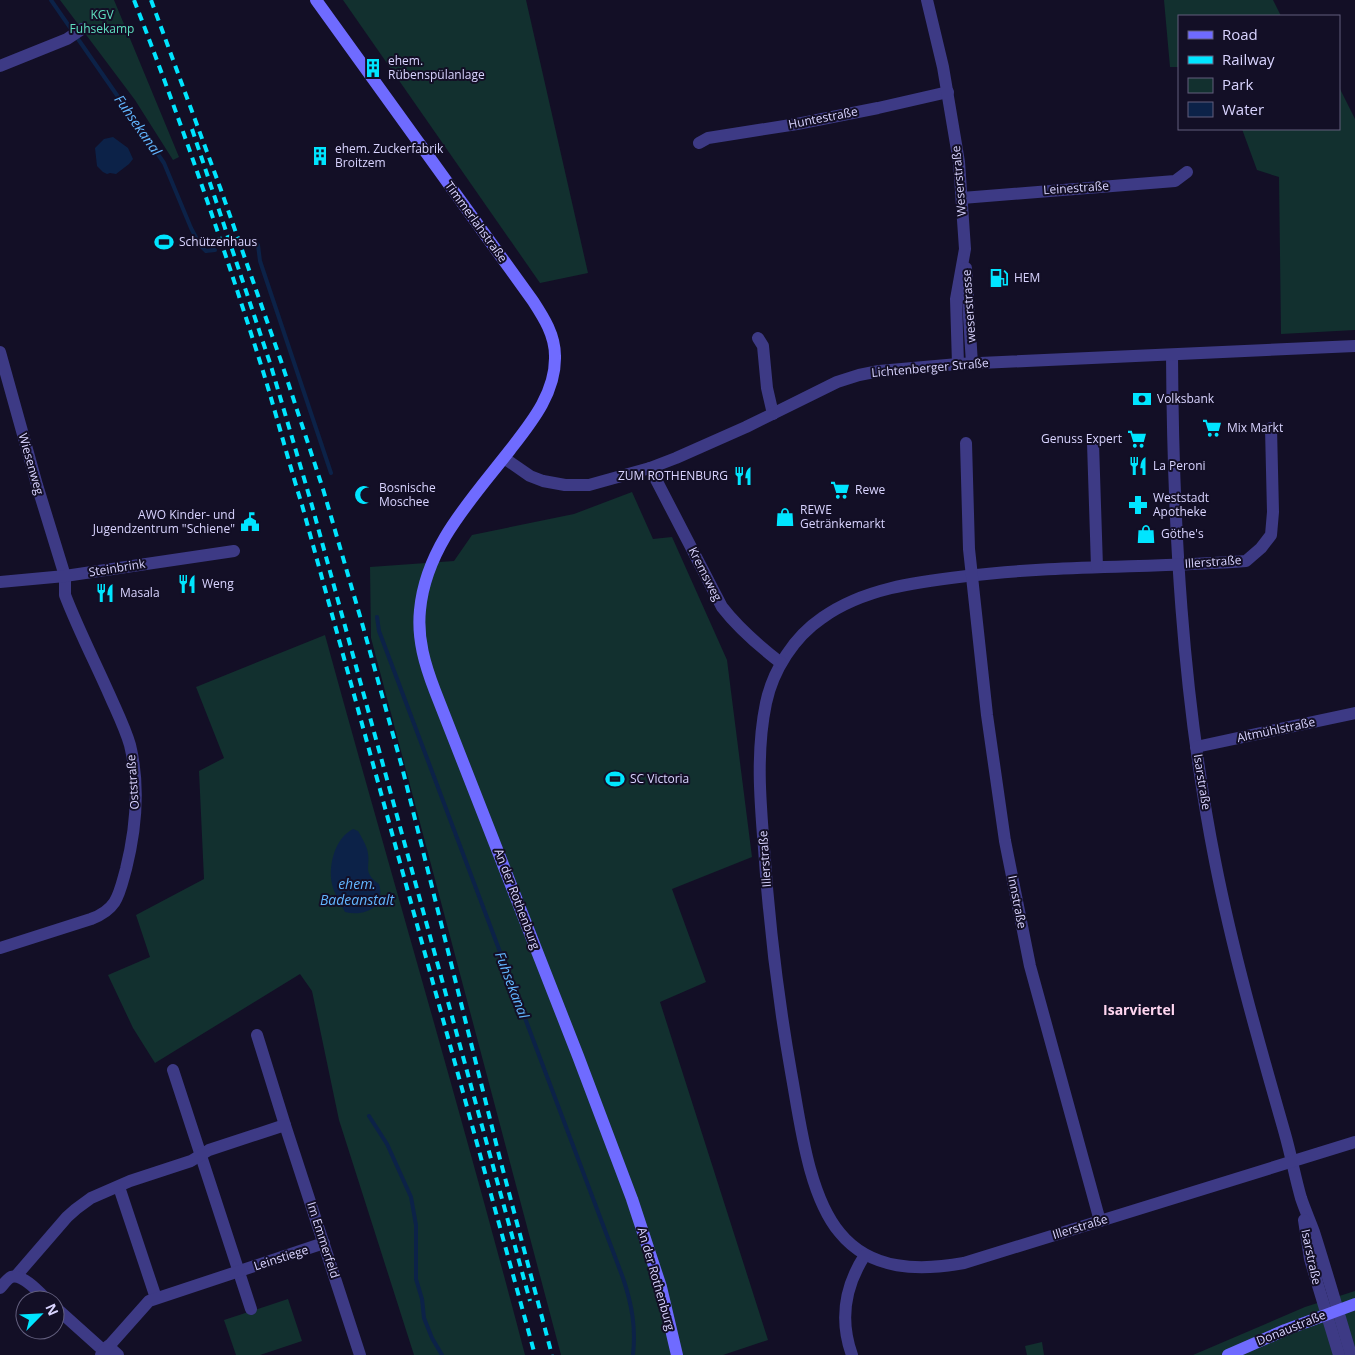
<svg xmlns="http://www.w3.org/2000/svg" width="1355" height="1355" font-family="'Open Sans',sans-serif">
<style>
.green{fill:#12302f}
.water{fill:#0c2248}
.lines{fill:none;stroke-linecap:round;stroke-linejoin:round}
.stream{stroke:#0c2248;stroke-width:4}
.minor{stroke:#3d3a85;stroke-width:12}
.tertiary{stroke:#3d3a85;stroke-width:12}
.secondary{stroke:#6f6bff;stroke-width:12}
.rail{stroke:#00e5ff;stroke-width:4;stroke-dasharray:8 6;stroke-linecap:butt}
.labels{text-anchor:middle;stroke-width:4;stroke-linejoin:round;paint-order:stroke}
.park-label{font-size:12px;fill:#5fe0c0;stroke:#130f26}
.poi-label{font-size:12px;fill:#d9d4ff;stroke:#130f26;text-anchor:start}
.street-label{font-size:12px;fill:#d9d4ff;stroke:#130f26}
.water-label{font-size:14px;font-style:italic;fill:#62b6ff;stroke:#130f26}
.neighbourhood-label{font-size:14px;font-weight:bold;fill:#ffd6f0;stroke:#130f26}
</style>
<rect width="100%" height="100%" fill="#130f26"/>
<g class="green">
<path d="M 60,0 L 114,0 L 179,157 L 173,160 L 135,100 Z"/>
<path d="M 343,0 L 526,0 L 588,273 L 540,283 Z"/>
<path d="M 1164,0 L 1273,0 L 1281,16 L 1179,16 L 1179,67 L 1170,67 Z"/>
<path d="M 1339,87 L 1355,119 L 1355,330 L 1281,334 L 1279,177 L 1257,170 L 1242,129 L 1339,129 Z"/>
<path d="M 632,492 L 653,539 L 672,537 L 727,660 L 752,857 L 672,889 L 706,982 L 660,1002 L 768,1340 L 723,1355 L 561,1355 L 371,638 L 370,567 L 454,561 L 472,535 L 574,514 Z"/>
<path d="M 325,635 C 391,876 462,1114 525,1355 L 414,1355 L 339,1120 L 312,991 L 300,974 L 155,1063 L 133,1028 L 108,975 L 150,957 L 136,915 L 204,879 L 199,771 L 224,758 L 196,687 Z"/>
<path d="M 1355,1291 L 1355,1355 L 1193,1355 L 1305,1307 Z"/>
<path d="M 288,1299 L 302,1341 L 260,1355 L 236,1355 L 224,1320 Z"/>
<path d="M 1042,1342 L 1044,1355 L 1027,1355 L 1025,1346 Z"/>
</g>
<g class="water">
<path d="M 113,137 L 128,148 L 133,159 L 129,164 L 116,174 L 110,173 L 107,174 L 103,172 L 97,166 L 95,148 L 104,139 Z"/>
<path d="M 353,829 L 358,831 C 361,836 365,843 367,849 C 372,867 361,871 379,884 C 386,907 365,917 345,912 C 340,903 334,893 332,884 C 328,865 335,838 353,829 Z"/>
</g>
<g class="lines">
<g class="stream">
<path d="M 51,0 L 164,163 L 191,228 L 200,245 L 206,251 L 215,250"/>
<path d="M 248,240 L 254,240 L 258,245 L 260,261 L 331,473"/>
<path d="M 377,617 L 379,631 L 623,1278 C 632,1305 636,1327 633,1355"/>
<path d="M 369,1116 L 387,1144 L 411,1197 L 416,1225 L 416,1279 L 422,1299 L 424,1318 L 432,1338 L 442,1355"/>
</g>
<g class="minor">
<path d="M 0,66 L 67,39 L 82,29"/>
<path d="M 699,143 L 708,138 L 797,124 L 878,108 L 948,92"/>
<path d="M 962,198 L 1175,181 L 1187,172"/>
<path d="M 758,338 L 763,346 L 767,388 L 773,414"/>
<path d="M 0,352 L 37,485 L 65,576 L 65,595 C 78,629 95,662 110,696 C 117,712 125,728 130,745 C 140,786 136,829 126,869 C 119,894 118,909 91,919 L 0,948"/>
<path d="M 1172,355 C 1173,524 1182,694 1215,861 C 1233,953 1259,1043 1285,1134 C 1291,1155 1295,1177 1301,1198 C 1305,1210 1310,1221 1314,1232 C 1327,1273 1339,1314 1351,1355"/>
<path d="M 1271,428 L 1273,512 L 1271,535 L 1261,548 L 1246,561 C 1153,568 1059,565 967,576 C 917,582 864,588 822,618 C 794,637 773,670 766,703 C 756,751 760,800 764,848 C 769,923 778,998 791,1072 C 800,1121 808,1195 840,1233 C 871,1271 920,1271 964,1263 L 1355,1142"/>
<path d="M 966,443 L 969,549 L 987,715 L 1005,841 L 1030,966 L 1100,1221"/>
<path d="M 1093,443 L 1097,567"/>
<path d="M 650,468 L 722,607 C 739,629 759,646 781,663"/>
<path d="M 0,582 L 65,576 L 234,551"/>
<path d="M 1196,747 L 1355,713"/>
<path d="M 257,1035 L 285,1125"/>
<path d="M 173,1070 L 251,1309"/>
<path d="M 119,1187 L 156,1298"/>
<path d="M 1304,1220 L 1310,1259 L 1339,1355"/>
<path d="M 16,1276 L 67,1217 L 76,1209 L 91,1198 L 130,1181 L 191,1161 L 209,1150 L 285,1125 L 360,1355"/>
<path d="M 0,1288 C 3,1285 7,1279 11,1277 C 22,1273 40,1293 47,1300"/>
<path d="M 55,1307 L 104,1351 L 108,1346 L 118,1355"/>
<path d="M 101,1355 L 149,1301 L 324,1243"/>
<path d="M 852,1355 C 839,1319 845,1286 865,1255"/>
</g>
<g class="tertiary">
<path d="M 927,0 L 943,67 L 959,162 L 965,249 L 956,299 L 958,364"/>
<path d="M 966,268 L 972,364"/>
<path d="M 504,458 L 530,476 L 543,481 L 565,485 L 589,485 L 650,468 L 676,458 L 746,427 L 837,382 L 859,375 L 879,371 L 958,364 L 1355,346"/>
</g>
<g class="secondary">
<path d="M 316,0 L 533,301 C 544,318 555,335 555,356 C 556,393 531,423 510,450 C 472,499 426,546 420,610 C 417,639 425,665 435,691 L 578,1056 L 632,1199 L 661,1287 L 677,1355"/>
<path d="M 1228,1355 L 1285,1330 L 1355,1304"/>
</g>
<g class="rail">
<path d="M 134,0 C 181,121 223,244 262,368 C 276,413 288,460 302,505 L 535,1355"/>
<path d="M 151,0 L 221,190 L 281,361 L 323,489 L 362,623 L 402,767 L 500,1159 L 552,1355"/>
<path d="M 192,129 L 271,366 L 311,502 L 530,1301"/>
</g>
</g>
<defs>
<g id="building-bare" transform="scale(1.5)"><path d="M-4-6H4V6H1V3H-1V6H-4ZM-2.5-4.3h1.7v1.8h-1.7ZM.8-4.3h1.7v1.8H.8ZM-2.5-1h1.7V.8h-1.7ZM.8-1h1.7V.8H.8Z" fill="#00e5ff" stroke="#130f26" stroke-width="2.5" paint-order="stroke"/></g>
<g id="stadium-bare" transform="scale(1.5)"><path d="M0-5a6.5 5 0 1 0 0 10a6.5 5 0 1 0 0-10ZM-3.5-1.8h7v3.6h-7Z" fill="#00e5ff" stroke="#130f26" stroke-width="2.5" paint-order="stroke"/></g>
<g id="fuel-bare" transform="scale(1.5)"><path d="M-5.5-6h7V0h2V4h1.3V-2.5L3-4.5l.8-.8L6-3V5H2.5V1h-1V6h-7ZM-4.2-4.7v3.2H.2V-4.7Z" fill="#00e5ff" stroke="#130f26" stroke-width="2.5" paint-order="stroke"/></g>
<g id="bank-bare" transform="scale(1.5)"><path d="M-6-4H6V4H-6ZM0-2.3a2.3 2.3 0 1 0 0 4.6a2.3 2.3 0 1 0 0-4.6Z" fill="#00e5ff" stroke="#130f26" stroke-width="2.5" paint-order="stroke"/></g>
<g id="supermarket-bare" transform="scale(1.5)"><path d="M-6-5.5h2.5l.6 2H6L4.5 2H-2.5L-4.4-4H-6ZM-1.5 3.2a1.3 1.3 0 1 0 .1 0ZM3 3.2a1.3 1.3 0 1 0 .1 0Z" fill="#00e5ff" stroke="#130f26" stroke-width="2.5" paint-order="stroke"/></g>
<g id="restaurant-bare" transform="scale(1.5)"><path d="M-5-6h1v4h1v-4h1v4h1v-4h1v5L-1.5 .5V6h-2V.5L-5-1ZM5-6V6H3V1.5H1.5Q1.5-4 5-6Z" fill="#00e5ff" stroke="#130f26" stroke-width="2.5" paint-order="stroke"/></g>
<g id="mosque-bare" transform="scale(1.5)"><path d="M3.5-4.9A6 6 0 1 0 3.5 4.9A5 5 0 1 1 3.5-4.9Z" fill="#00e5ff" stroke="#130f26" stroke-width="2.5" paint-order="stroke"/></g>
<g id="pharmacy-bare" transform="scale(1.5)"><path d="M-2-6h4v4h4v4h-4v4h-4v-4h-4v-4h4Z" fill="#00e5ff" stroke="#130f26" stroke-width="2.5" paint-order="stroke"/></g>
<g id="shop-bare" transform="scale(1.5)"><path d="M-5-2.5h2.3a2.7 3.5 0 0 1 5.4 0H5L5.5 6h-11ZM-1.5-2.5h3a1.5 2.3 0 0 0-3 0Z" fill="#00e5ff" stroke="#130f26" stroke-width="2.5" paint-order="stroke"/></g>
<g id="civic-bare" transform="scale(1.5)"><path d="M-.6-6.5H3V-4.5H.6V-3L4-1V1h2V6H-6V1h2V-1L-.6-3ZM-1.2 2.5V6h2.4V2.5Z" fill="#00e5ff" stroke="#130f26" stroke-width="2.5" paint-order="stroke"/></g>
</defs>
<g fill-rule="evenodd">
<use href="#building-bare" x="373" y="68"/>
<use href="#building-bare" x="320" y="156"/>
<use href="#stadium-bare" x="164" y="242"/>
<use href="#fuel-bare" x="999" y="278"/>
<use href="#bank-bare" x="1142" y="399"/>
<use href="#supermarket-bare" x="1212" y="428"/>
<use href="#supermarket-bare" x="1137" y="439"/>
<use href="#restaurant-bare" x="1138" y="466"/>
<use href="#restaurant-bare" x="743" y="476"/>
<use href="#supermarket-bare" x="840" y="490"/>
<use href="#mosque-bare" x="364" y="495"/>
<use href="#pharmacy-bare" x="1138" y="505"/>
<use href="#shop-bare" x="785" y="517"/>
<use href="#civic-bare" x="250" y="522"/>
<use href="#shop-bare" x="1146" y="534"/>
<use href="#restaurant-bare" x="187" y="584"/>
<use href="#restaurant-bare" x="105" y="593"/>
<use href="#stadium-bare" x="615" y="779"/>
</g>
<g class="labels">
<g class="park-label">
<text x="102" y="19">KGV<tspan x="102" dy="14">Fuhsekamp</tspan></text>
</g>
<g class="poi-label">
<text x="388" y="65">ehem.<tspan x="388" dy="14">Rübenspülanlage</tspan></text>
<text x="335" y="153">ehem. Zuckerfabrik<tspan x="335" dy="14">Broitzem</tspan></text>
<text x="179" y="246">Schützenhaus</text>
<text x="1014" y="282">HEM</text>
<text x="1157" y="403">Volksbank</text>
<text x="1227" y="432">Mix Markt</text>
<text x="1122" y="443" text-anchor="end">Genuss Expert</text>
<text x="1153" y="470">La Peroni</text>
<text x="728" y="480" text-anchor="end">ZUM ROTHENBURG</text>
<text x="379" y="492">Bosnische<tspan x="379" dy="14">Moschee</tspan></text>
<text x="855" y="494">Rewe</text>
<text x="1153" y="502">Weststadt<tspan x="1153" dy="14">Apotheke</tspan></text>
<text x="800" y="514">REWE<tspan x="800" dy="14">Getränkemarkt</tspan></text>
<text x="235" y="519" text-anchor="end">AWO Kinder- und<tspan x="235" dy="14">Jugendzentrum "Schiene"</tspan></text>
<text x="1161" y="538">Göthe's</text>
<text x="202" y="588">Weng</text>
<text x="120" y="597">Masala</text>
<text x="630" y="783">SC Victoria</text>
</g>
<g class="street-label">
<text transform="translate(823 118) rotate(-11)" y="4">Huntestraße</text>
<text transform="translate(959 181) rotate(-95)" y="4">Weserstraße</text>
<text transform="translate(1076 188) rotate(-4)" y="4">Leinestraße</text>
<text transform="translate(476 222) rotate(54)" y="4">Timmerlahstraße</text>
<text transform="translate(969 306) rotate(-94)" y="4">weserstrasse</text>
<text transform="translate(930 368) rotate(-5)" y="4">Lichtenberger Straße</text>
<text transform="translate(31 464) rotate(74)" y="4">Wiesenweg</text>
<text transform="translate(1213 562) rotate(-4)" y="4">Illerstraße</text>
<text transform="translate(117 568) rotate(-9)" y="4">Steinbrink</text>
<text transform="translate(705 574) rotate(63)" y="4">Kremsweg</text>
<text transform="translate(1276 730) rotate(-12)" y="4">Altmühlstraße</text>
<text transform="translate(133 782) rotate(-94)" y="4">Oststraße</text>
<text transform="translate(1202 782) rotate(81)" y="4">Isarstraße</text>
<text transform="translate(765 859) rotate(-94)" y="4">Illerstraße</text>
<text transform="translate(517 899) rotate(69)" y="4">An der Rothenburg</text>
<text transform="translate(1017 902) rotate(79)" y="4">Innstraße</text>
<text transform="translate(1080 1227) rotate(-17)" y="4">Illerstraße</text>
<text transform="translate(323 1240) rotate(72)" y="4">Im Emmerfeld</text>
<text transform="translate(1311 1257) rotate(78)" y="4">Isarstraße</text>
<text transform="translate(281 1258) rotate(-18)" y="4">Leinstiege</text>
<text transform="translate(656 1279) rotate(74)" y="4">An der Rothenburg</text>
<text transform="translate(1291 1328) rotate(-22)" y="4">Donaustraße</text>
</g>
<g class="water-label">
<text transform="translate(138 125) rotate(55)" y="5">Fuhsekanal</text>
<text x="357" y="889">ehem.<tspan x="357" dy="16">Badeanstalt</tspan></text>
<text transform="translate(512 985) rotate(69)" y="5">Fuhsekanal</text>
</g>
<g class="neighbourhood-label">
<text x="1139" y="1015">Isarviertel</text>
</g>
</g>
<rect x="1178" y="15" width="162" height="115" fill="#130f26" stroke="#625e7d"/>
<rect x="1188" y="31" width="25" height="8" fill="#6f6bff" stroke="#625e7d"/>
<text x="1222" y="40" font-size="15" fill="#d9d4ff">Road</text>
<rect x="1188" y="56" width="25" height="8" fill="#00e5ff" stroke="#625e7d"/>
<text x="1222" y="65" font-size="15" fill="#d9d4ff">Railway</text>
<rect x="1188" y="78" width="25" height="15" fill="#12302f" stroke="#625e7d"/>
<text x="1222" y="90" font-size="15" fill="#d9d4ff">Park</text>
<rect x="1188" y="102" width="25" height="15" fill="#0c2248" stroke="#625e7d"/>
<text x="1222" y="115" font-size="15" fill="#d9d4ff">Water</text>
<g transform="translate(40 1315) rotate(66)"><circle r="24" fill="#130f26" stroke="#625e7d"/>
<path d="M0-4L9 19L0 12L-9 19Z" fill="#00e5ff"/>
<text y="-8" font-size="14" font-weight="bold" text-anchor="middle" fill="#d9d4ff">N</text>
</g>
</svg>
